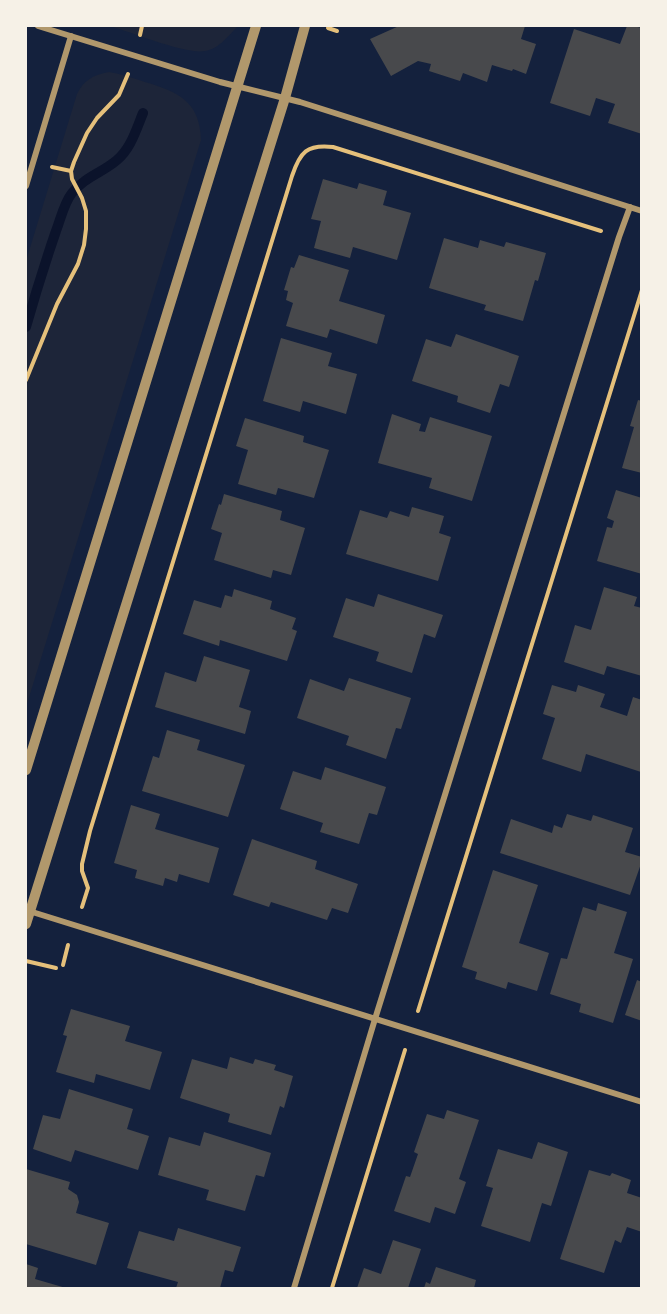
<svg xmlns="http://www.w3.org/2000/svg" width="667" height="1314" font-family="'Sofia Sans Condensed',sans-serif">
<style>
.green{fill:#1d2539}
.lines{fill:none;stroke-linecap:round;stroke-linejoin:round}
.stream{stroke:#0b132b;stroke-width:10}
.building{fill:#48494c}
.path{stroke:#e5c07b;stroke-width:4}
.minor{stroke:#b1986c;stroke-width:6}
.tertiary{stroke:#b1986c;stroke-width:10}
</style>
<rect width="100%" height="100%" fill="#14213d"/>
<g class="green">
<path d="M 110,26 L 238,26 C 229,35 219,49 205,51 C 187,55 131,32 110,26 Z"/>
<path d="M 109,72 C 121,74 133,78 145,82 C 178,92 200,101 201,140 L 26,707 L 26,261 L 77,94 C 84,80 93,75 109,72 Z"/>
</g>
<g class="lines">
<path class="stream" d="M 26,327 C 35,295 45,263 56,231 C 61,218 64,203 72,193 C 86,176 102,173 117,160 C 131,148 136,130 143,113"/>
</g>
<g class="building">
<path d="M 399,26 L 525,26 L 521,39 L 536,44 L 526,74 L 513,69 L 512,71 L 492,65 L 487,82 L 463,73 L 460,81 L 429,71 L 431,64 L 418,61 L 391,76 L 370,39 Z"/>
<path d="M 627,26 L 633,26 L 642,28 L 642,134 L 608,123 L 615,104 L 596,98 L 590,116 L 550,103 L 574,29 L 620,44 Z"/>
<path d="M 323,179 L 357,189 L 359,183 L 387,191 L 383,205 L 411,213 L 397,260 L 353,247 L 350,258 L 314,248 L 321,221 L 311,219 Z"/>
<path d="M 444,238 L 478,248 L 480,240 L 504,247 L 506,242 L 546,253 L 538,281 L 535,280 L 523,321 L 484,310 L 486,305 L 429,288 Z"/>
<path d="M 299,255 L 349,270 L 339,301 L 385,315 L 377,344 L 330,329 L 327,338 L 286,326 L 293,303 L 286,300 L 288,291 L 284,290 L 291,267 L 294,268 Z"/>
<path d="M 456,334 L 519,356 L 509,387 L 500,384 L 490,413 L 457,402 L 458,396 L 412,381 L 426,339 L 451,347 Z"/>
<path d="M 281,338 L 332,353 L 328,366 L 357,374 L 346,414 L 303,401 L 300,412 L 263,401 Z"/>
<path d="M 638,400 L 642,401 L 642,473 L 622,468 L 634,427 L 630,426 Z"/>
<path d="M 392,414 L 421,424 L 419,431 L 425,432 L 430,417 L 492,436 L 472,501 L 429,488 L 432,478 L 378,463 Z"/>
<path d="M 245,418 L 304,436 L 303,442 L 329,450 L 314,498 L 278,488 L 276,495 L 238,484 L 248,450 L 236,446 Z"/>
<path d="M 616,490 L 642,498 L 642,574 L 597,561 L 607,527 L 612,528 L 614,521 L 607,518 Z"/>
<path d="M 224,494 L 282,511 L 280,520 L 305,528 L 291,575 L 273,570 L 271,578 L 214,560 L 222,533 L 211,529 L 219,504 L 221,505 Z"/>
<path d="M 412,507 L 444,516 L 439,533 L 451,537 L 438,581 L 346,554 L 360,510 L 387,518 L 390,511 L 409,517 Z"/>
<path d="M 604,587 L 637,597 L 634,606 L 642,608 L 642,676 L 607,666 L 604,675 L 564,662 L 575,625 L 591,630 Z"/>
<path d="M 234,589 L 272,601 L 270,609 L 296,618 L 292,629 L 297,631 L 287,661 L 220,640 L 219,646 L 183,634 L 194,600 L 221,608 L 225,595 L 232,597 Z"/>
<path d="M 378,594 L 443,615 L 435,638 L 424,634 L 412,673 L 376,661 L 379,652 L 333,637 L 346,598 L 374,607 Z"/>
<path d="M 204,656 L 250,670 L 239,707 L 251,711 L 245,734 L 155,707 L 165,672 L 196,682 Z"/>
<path d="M 349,678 L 411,698 L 401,729 L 396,728 L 386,759 L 346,745 L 349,736 L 297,718 L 310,679 L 344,691 Z"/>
<path d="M 552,685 L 576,692 L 578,685 L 605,694 L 600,707 L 627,716 L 633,697 L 642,700 L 641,772 L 586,754 L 581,772 L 542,759 L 555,718 L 543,714 Z"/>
<path d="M 167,730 L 200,740 L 197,750 L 245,765 L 228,817 L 142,791 L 153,756 L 159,758 Z"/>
<path d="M 325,767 L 386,787 L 377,815 L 369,813 L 359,844 L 320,832 L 323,823 L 280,809 L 293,771 L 321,780 Z"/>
<path d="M 131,805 L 160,814 L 155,829 L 219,848 L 209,883 L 179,874 L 177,882 L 165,878 L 163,886 L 135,878 L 137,870 L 114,863 Z"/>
<path d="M 567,814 L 591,821 L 593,815 L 633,828 L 625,852 L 642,857 L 642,861 L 630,895 L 500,853 L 511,819 L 552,833 L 554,825 L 562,828 Z"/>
<path d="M 252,839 L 317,861 L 315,869 L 358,884 L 348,913 L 332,908 L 327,920 L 271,902 L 269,907 L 233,895 Z"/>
<path d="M 493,870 L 538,885 L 519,943 L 549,953 L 537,991 L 508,982 L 506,989 L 475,979 L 477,972 L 462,967 Z"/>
<path d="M 598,903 L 627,912 L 614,953 L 633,959 L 613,1023 L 579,1012 L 581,1004 L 550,994 L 561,958 L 567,959 L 583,907 L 596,911 Z"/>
<path d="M 637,980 L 642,982 L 642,1021 L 625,1015 Z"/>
<path d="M 71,1009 L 130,1026 L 125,1041 L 162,1052 L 150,1090 L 96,1074 L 94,1083 L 56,1072 L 67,1036 L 63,1035 Z"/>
<path d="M 230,1057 L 253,1064 L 255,1059 L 276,1065 L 274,1070 L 293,1076 L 284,1108 L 280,1106 L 271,1135 L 228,1122 L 230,1114 L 180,1098 L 192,1059 L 227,1069 Z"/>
<path d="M 69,1089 L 133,1109 L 127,1129 L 149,1136 L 138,1170 L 75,1150 L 71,1162 L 33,1149 L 43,1115 L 60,1119 Z"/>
<path d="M 447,1110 L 479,1120 L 459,1179 L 466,1182 L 455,1214 L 435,1207 L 430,1223 L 394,1211 L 406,1176 L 410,1177 L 418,1154 L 414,1152 L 427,1114 L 444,1119 Z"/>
<path d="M 204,1132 L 271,1153 L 264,1177 L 256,1175 L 245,1211 L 206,1200 L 209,1190 L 158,1175 L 169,1137 L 200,1146 Z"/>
<path d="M 538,1142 L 568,1152 L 551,1206 L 542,1203 L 530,1242 L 481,1226 L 493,1188 L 486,1186 L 498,1149 L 532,1159 Z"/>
<path d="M 26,1169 L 70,1182 L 68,1189 L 77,1195 L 79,1202 L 76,1213 L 109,1223 L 96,1265 L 26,1244 Z"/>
<path d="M 589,1170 L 610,1176 L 612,1173 L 631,1180 L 627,1193 L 642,1198 L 642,1232 L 627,1227 L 621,1243 L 615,1240 L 604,1273 L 560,1259 Z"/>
<path d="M 178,1228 L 241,1247 L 233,1272 L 225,1270 L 220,1288 L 176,1288 L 178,1282 L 127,1268 L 139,1231 L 174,1241 Z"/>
<path d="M 393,1240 L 421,1249 L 408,1288 L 357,1288 L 364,1268 L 381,1274 Z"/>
<path d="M 26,1264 L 38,1268 L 35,1279 L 66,1288 L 26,1288 Z"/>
<path d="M 436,1267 L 476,1280 L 474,1288 L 424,1288 L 426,1282 L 430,1284 Z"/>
</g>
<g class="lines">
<g class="path">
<path d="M 328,28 L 337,31"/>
<path d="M 140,35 L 142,26"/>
<path d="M 52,167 L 71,171"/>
<path d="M 26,380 L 57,304 L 78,264 L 84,245 L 86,229 L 86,211 L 82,198 L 72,179 L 71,171 L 74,162 L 87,133 L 97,118 L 119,95 L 128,74"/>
<path d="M 82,907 L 88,888 L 82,871 L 82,864 L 90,831 L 292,176 C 300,152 307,144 333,147 L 601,231"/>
<path d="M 26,961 L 56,968"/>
<path d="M 63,965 L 68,945"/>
<path d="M 418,1011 L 642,290"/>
<path d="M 332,1288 L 405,1050"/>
</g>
<g class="minor">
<path d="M 38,26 L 220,82 L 300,102 L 642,211"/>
<path d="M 26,186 L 71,36"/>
<path d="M 29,911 L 642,1102"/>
<path d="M 294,1288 L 375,1019 L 619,237 L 630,207"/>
</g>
<g class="tertiary">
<path d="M 26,770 L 256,26"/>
<path d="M 26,924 L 285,98 L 305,26"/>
</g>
</g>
<rect width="667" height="1314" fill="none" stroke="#f6f1e7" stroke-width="54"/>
</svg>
